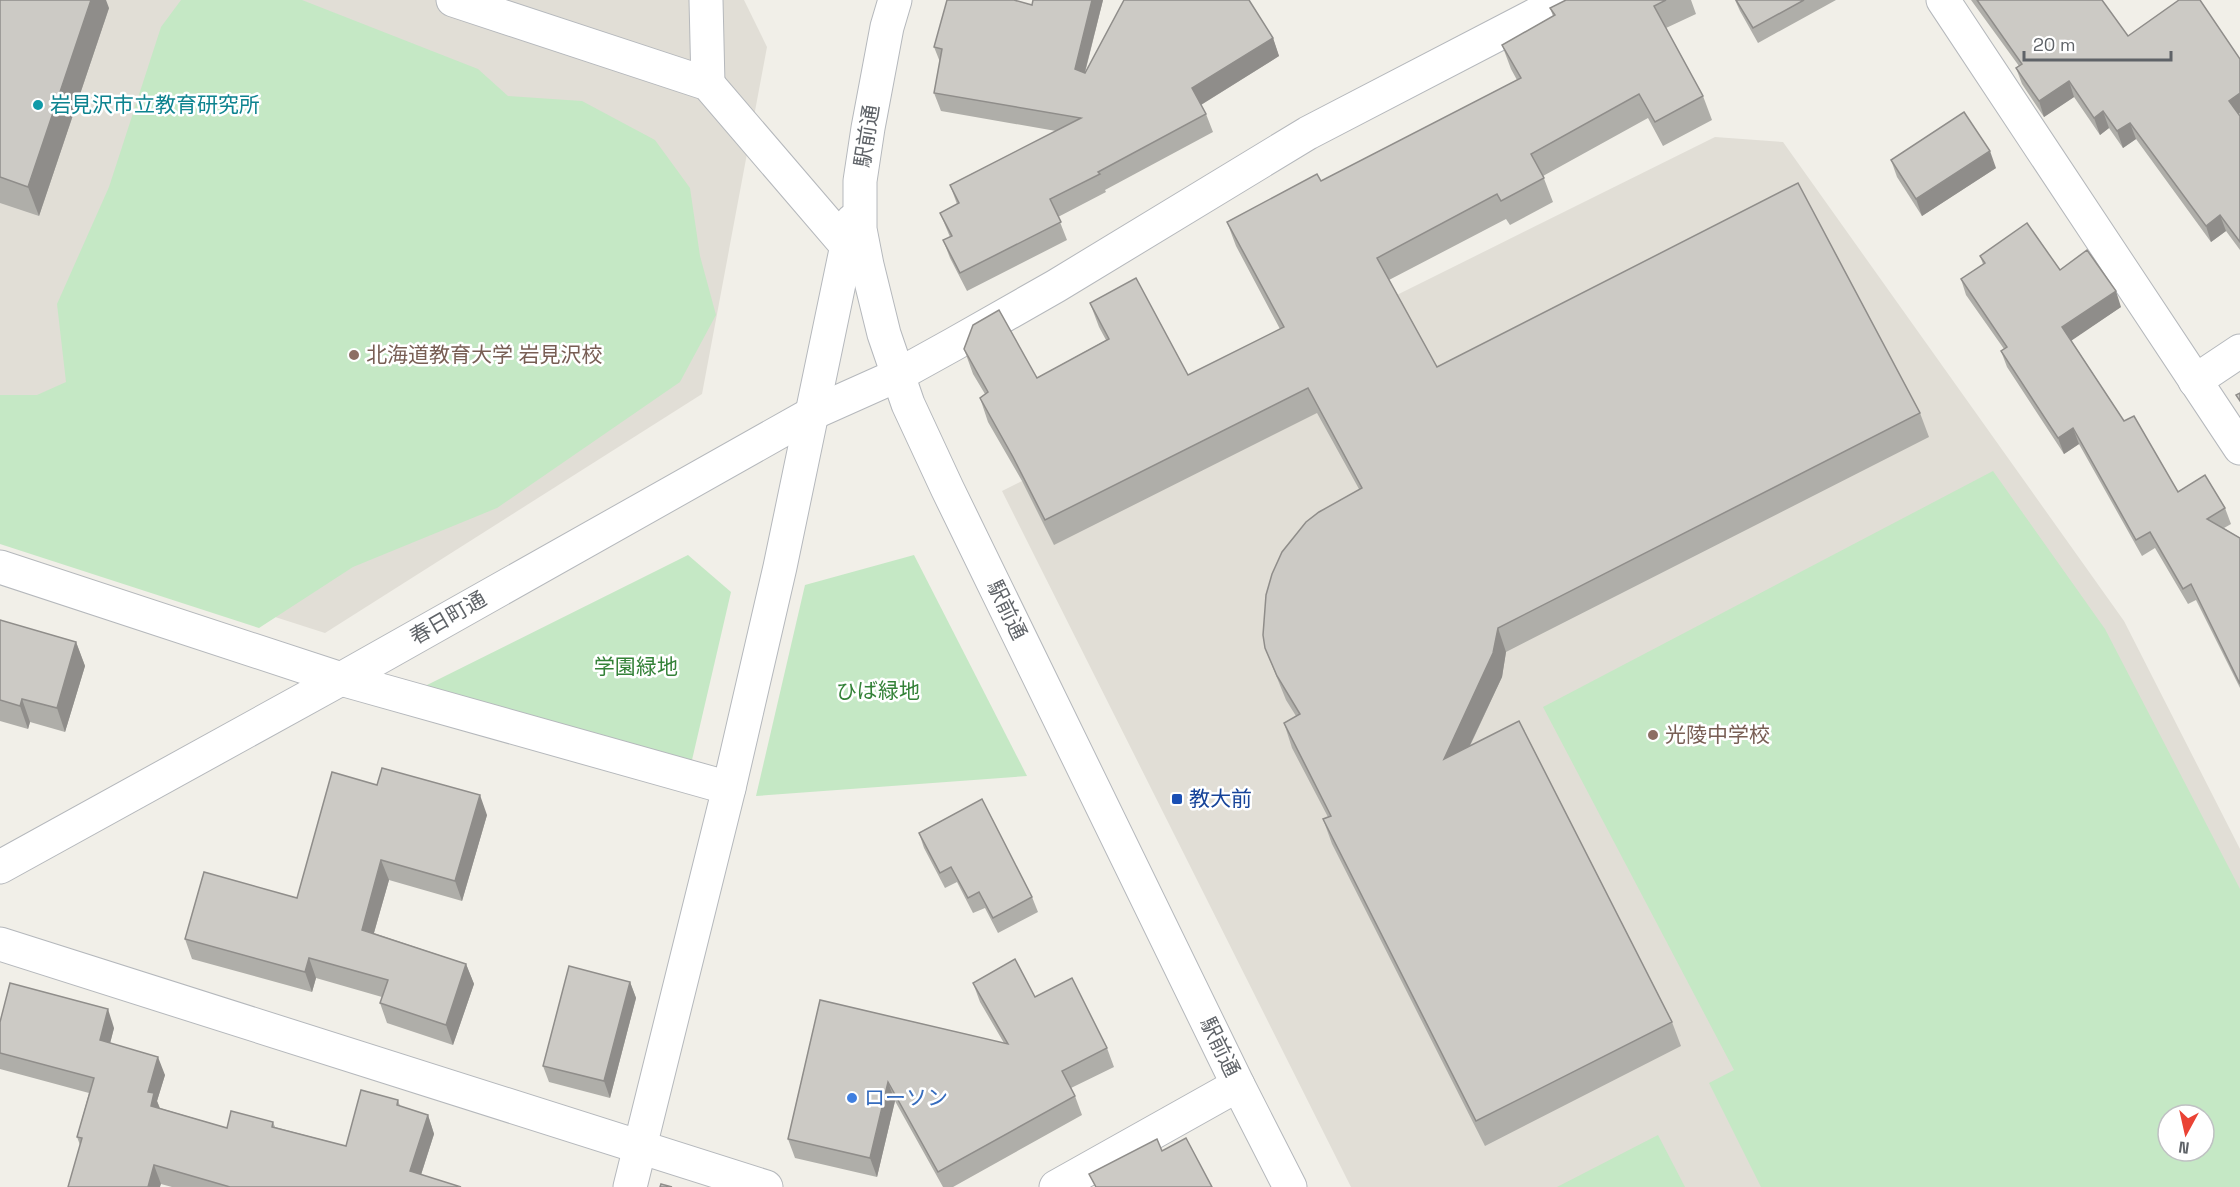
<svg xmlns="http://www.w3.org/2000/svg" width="2240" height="1187" font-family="'Space Grotesk','Noto Sans JP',sans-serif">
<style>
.education{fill:#e1ded6;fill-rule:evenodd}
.green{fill:#c5e8c5;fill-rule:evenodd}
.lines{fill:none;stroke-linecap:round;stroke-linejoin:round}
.minor-casing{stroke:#b5b8bc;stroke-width:35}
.minor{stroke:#fff;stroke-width:33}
.wall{fill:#afaea9}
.shaded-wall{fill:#8f8d8a}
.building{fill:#cccac5;stroke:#8f8d8a;stroke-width:1.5}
.culture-dot{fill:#0f9aa8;stroke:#fff;stroke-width:2}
.education-dot{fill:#8d6e63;stroke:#fff;stroke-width:2}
.transit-dot{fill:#1a4fb4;stroke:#fff;stroke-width:2}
.shop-dot{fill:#3f7fe0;stroke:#fff;stroke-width:2}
.labels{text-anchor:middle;stroke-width:5;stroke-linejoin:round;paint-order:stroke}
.culture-label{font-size:21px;fill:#0d838f;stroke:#fff;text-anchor:start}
.street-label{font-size:21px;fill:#5f6368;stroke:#fff}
.education-label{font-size:21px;fill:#785e54;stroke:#fff;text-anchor:start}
.park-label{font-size:21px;fill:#348238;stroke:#fff}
.transit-label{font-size:21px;fill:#164399;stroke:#fff;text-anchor:start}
.shop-label{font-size:21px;fill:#366cbe;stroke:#fff;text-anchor:start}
</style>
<rect width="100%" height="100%" fill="#f1efe8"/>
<g class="education">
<path d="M 0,0 L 744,0 L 767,47 L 702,394 L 325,633 L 0,529 Z"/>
<path d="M 1715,137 L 1783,142 L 2124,621 L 2240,849 L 2240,1187 L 1351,1187 L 1002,491 ZM 2168,1115 L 2204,1115 L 2204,1151 L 2168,1151 Z"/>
</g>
<g class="green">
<path d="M 181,0 L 302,0 L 478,69 L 508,96 L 582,101 L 655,140 L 690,188 L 700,256 L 716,315 L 680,382 L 497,508 L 353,567 L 259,628 L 0,544 L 0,395 L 37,395 L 66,382 L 57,304 L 109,187 L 161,27 Z"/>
<path d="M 1993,471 L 2105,629 L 2240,889 L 2240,1187 L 1761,1187 L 1709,1083 L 1734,1070 L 1543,707 ZM 2168,1115 L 2204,1115 L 2204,1151 L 2168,1151 Z"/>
<path d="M 688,555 L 731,592 L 692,760 L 419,689 Z"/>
<path d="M 914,555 L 1027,776 L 756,796 L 805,585 Z"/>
<path d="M 1658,1135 L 1685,1187 L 1557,1187 Z"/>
</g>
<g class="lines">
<g class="minor-casing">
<g id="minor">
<path d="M 453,0 L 708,84 L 846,245"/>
<path d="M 706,0 L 708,84"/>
<path d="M 895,0 L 887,27 L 868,128 L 860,181 L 860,229 L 867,265 L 884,334 L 908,404 L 947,488 L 1238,1085 L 1290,1187"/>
<path d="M 1943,0 L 2240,448"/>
<path d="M 2195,381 L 2240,351"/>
<path d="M 0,567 L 341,679 L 729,788"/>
<path d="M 0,867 L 341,679 L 813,413 L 898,375 L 954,344 L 1056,286 L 1308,133 L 1564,0"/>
<path d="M 0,944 L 766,1187"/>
<path d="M 630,1187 L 729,788 L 780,567 L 852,221"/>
<path d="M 1056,1187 L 1238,1085"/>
</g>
</g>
<use href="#minor" class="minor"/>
</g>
<g class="wall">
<path d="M 0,0 L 109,8 L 39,216 L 0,203 Z"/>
<path d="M 1103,0 L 1085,73 L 1273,38 L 1279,56 L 1201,105 L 1206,114 L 1213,132 L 1105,190 L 1106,192 L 1058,217 L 1067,240 L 967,291 L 950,258 L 943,240 L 950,237 L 940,213 L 957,204 L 950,185 L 1056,131 L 941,111 L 934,93 L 940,62 L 934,47 L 1032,5 Z"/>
<path d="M 1566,0 L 1691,0 L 1696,14 L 1666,28 L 1703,96 L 1712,120 L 1663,146 L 1648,118 L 1543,176 L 1553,202 L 1510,225 L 1506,219 L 1389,280 L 1437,367 L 1920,413 L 1929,437 L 1506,652 L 1502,677 L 1470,746 L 1672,1022 L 1681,1046 L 1485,1146 L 1332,844 L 1323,819 L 1328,817 L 1292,748 L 1284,723 L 1296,716 L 1286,700 L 1265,648 L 1359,489 L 1317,413 L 1054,545 L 1022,481 L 988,422 L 980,398 L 985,394 L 973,374 L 964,349 L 1037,378 L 1106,340 L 1099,327 L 1090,303 L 1188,375 L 1280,329 L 1236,246 L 1227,222 L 1321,181 L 1517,80 L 1511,69 L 1502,45 L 1553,16 L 1550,8 Z"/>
<path d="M 1735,0 L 1836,0 L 1758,43 L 1740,11 Z"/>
<path d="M 1971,0 L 2102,0 L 2128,36 L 2240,113 L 2239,114 L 2240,116 L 2240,250 L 2226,231 L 2211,242 L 2136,139 L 2123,148 L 2109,128 L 2100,135 L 2074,97 L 2044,117 L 2022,84 L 2016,68 L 2019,66 Z"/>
<path d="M 1891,160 L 1996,168 L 1922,216 L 1897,177 Z"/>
<path d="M 1980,256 L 2060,270 L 2121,307 L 2071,340 L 2124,421 L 2178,492 L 2225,508 L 2231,524 L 2224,528 L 2240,538 L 2240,688 L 2196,600 L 2188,604 L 2155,548 L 2142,556 L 2079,444 L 2064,454 L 2007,367 L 2001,351 L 2004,349 L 1966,295 L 1961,279 L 1983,264 Z"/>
<path d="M 0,620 L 76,642 L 85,666 L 65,732 L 30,722 L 28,729 L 0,721 Z"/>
<path d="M 377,785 L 487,815 L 462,901 L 389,880 L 374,933 L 466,964 L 474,984 L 453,1045 L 387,1023 L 380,1003 L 382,997 L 316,978 L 312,992 L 192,959 L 185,939 L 297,898 Z"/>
<path d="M 919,833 L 1032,897 L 1038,912 L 998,933 L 985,908 L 973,913 L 957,882 L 945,888 L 924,848 Z"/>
<path d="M 630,982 L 636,998 L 610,1098 L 549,1082 L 543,1066 Z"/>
<path d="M 973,983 L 1035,997 L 1107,1048 L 1114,1067 L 1071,1088 L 1075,1096 L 1082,1115 L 953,1187 L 943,1187 L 895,1101 L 877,1177 L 795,1158 L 788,1139 L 820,1000 L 1004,1043 L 980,1002 Z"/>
<path d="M 0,1022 L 114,1028 L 110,1043 L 165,1075 L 157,1101 L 160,1108 L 227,1128 L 273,1122 L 275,1127 L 346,1146 L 398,1100 L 400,1106 L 428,1115 L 434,1134 L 421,1175 L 461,1187 L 172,1187 L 161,1184 L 80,1145 L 77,1137 L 89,1093 L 0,1069 Z"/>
</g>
<g class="shaded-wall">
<path d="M 91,0 L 106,0 L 109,8 L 39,216 L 28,187 Z"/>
<path d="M 1092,0 L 1103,0 L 1081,87 L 1075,69 Z"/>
<path d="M 1273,38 L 1279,56 L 1199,106 L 1192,88 Z"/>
<path d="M 2069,81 L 2074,97 L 2044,117 L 2039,101 Z"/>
<path d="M 2240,93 L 2240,113 L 2235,117 L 2229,101 Z"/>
<path d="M 2103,111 L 2109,128 L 2100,135 L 2094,118 Z"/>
<path d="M 2130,123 L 2136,139 L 2123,148 L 2117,131 Z"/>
<path d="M 1990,151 L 1996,168 L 1922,216 L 1916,199 Z"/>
<path d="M 2220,215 L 2226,231 L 2211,242 L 2206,226 Z"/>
<path d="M 2116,291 L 2121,307 L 2068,343 L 2062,327 Z"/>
<path d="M 2073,428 L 2079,444 L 2064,454 L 2058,438 Z"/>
<path d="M 1498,628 L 1506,652 L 1502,677 L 1452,783 L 1444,759 Z"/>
<path d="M 76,642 L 85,666 L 65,732 L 57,708 Z"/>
<path d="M 22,699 L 30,722 L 28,729 L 20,706 Z"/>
<path d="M 480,795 L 487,815 L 462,901 L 455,881 Z"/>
<path d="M 381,860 L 389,880 L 369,950 L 362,930 Z"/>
<path d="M 309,958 L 316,978 L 312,992 L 305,972 Z"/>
<path d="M 466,964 L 474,984 L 453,1045 L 446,1025 Z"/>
<path d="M 630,982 L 636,998 L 610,1098 L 604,1081 Z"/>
<path d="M 108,1009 L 114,1028 L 106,1059 L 100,1040 Z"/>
<path d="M 158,1057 L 165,1075 L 157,1101 L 161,1112 L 151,1106 L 148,1092 Z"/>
<path d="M 888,1082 L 895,1101 L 877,1177 L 870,1158 Z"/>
<path d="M 428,1115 L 434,1134 L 417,1187 L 410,1171 Z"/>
<path d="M 154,1165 L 161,1184 L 160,1187 L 148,1187 Z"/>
</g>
<g class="building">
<path d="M 0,0 L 91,0 L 28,187 L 0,177 Z"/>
<path d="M 947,0 L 1014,0 L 1032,5 L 1033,0 L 1092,0 L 1075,69 L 1085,73 L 1124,0 L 1249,0 L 1273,38 L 1192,88 L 1206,114 L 1098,172 L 1100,174 L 1050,199 L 1061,222 L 960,273 L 943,240 L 952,236 L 940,213 L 959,203 L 950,185 L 1081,118 L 934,93 L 942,49 L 934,47 Z"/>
<path d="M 1566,0 L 1666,0 L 1654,6 L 1703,96 L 1655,122 L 1639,94 L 1531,154 L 1544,178 L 1501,201 L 1497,194 L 1377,258 L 1437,367 L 1798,183 L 1920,413 L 1498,628 L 1493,653 L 1444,759 L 1519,721 L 1672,1022 L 1476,1121 L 1323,819 L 1331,816 L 1284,723 L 1300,714 L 1277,676 L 1265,648 L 1263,635 L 1266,595 L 1272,574 L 1282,552 L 1306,522 L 1319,512 L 1362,488 L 1308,388 L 1045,520 L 1013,457 L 980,398 L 988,392 L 964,349 L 973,325 L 999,310 L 1037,378 L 1109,339 L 1090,303 L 1136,278 L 1188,375 L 1284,327 L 1227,222 L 1317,174 L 1321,181 L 1521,78 L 1502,45 L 1555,15 L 1550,8 Z"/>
<path d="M 1736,0 L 1804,0 L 1753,28 Z"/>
<path d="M 1977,0 L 2102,0 L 2128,36 L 2179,0 L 2200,0 L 2240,59 L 2240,93 L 2229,101 L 2240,116 L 2240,242 L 2220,215 L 2206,226 L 2130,123 L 2117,131 L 2103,111 L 2094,118 L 2069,81 L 2039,101 L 2016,68 L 2022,64 Z"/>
<path d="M 1964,112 L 1990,151 L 1916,199 L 1891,160 Z"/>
<path d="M 2027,223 L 2060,270 L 2087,250 L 2116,291 L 2062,327 L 2124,421 L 2134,416 L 2178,492 L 2205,475 L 2225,508 L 2207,519 L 2240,538 L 2240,684 L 2191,584 L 2183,589 L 2150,532 L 2136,540 L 2073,428 L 2058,438 L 2001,351 L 2007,347 L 1961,279 L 1985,263 L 1980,256 Z"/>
<path d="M 2240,393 L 2240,401 L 2236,395 Z"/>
<path d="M 0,620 L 76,642 L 57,708 L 22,699 L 20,706 L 0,700 Z"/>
<path d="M 382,768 L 480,795 L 455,881 L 381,860 L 362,930 L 466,964 L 446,1025 L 380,1003 L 388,980 L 309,958 L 305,972 L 185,939 L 204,872 L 297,898 L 332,772 L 377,785 Z"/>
<path d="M 982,799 L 1032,897 L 993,918 L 979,892 L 968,898 L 951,867 L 940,873 L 919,833 Z"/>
<path d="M 1015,959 L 1035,997 L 1072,978 L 1107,1048 L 1062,1071 L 1075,1096 L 938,1172 L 888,1082 L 870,1158 L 788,1139 L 820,1000 L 1008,1044 L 973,983 Z"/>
<path d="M 569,966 L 630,982 L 604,1081 L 543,1066 Z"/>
<path d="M 10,983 L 108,1009 L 100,1040 L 158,1057 L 148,1092 L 154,1093 L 151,1106 L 227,1128 L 231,1111 L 273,1122 L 272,1127 L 346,1146 L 361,1090 L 398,1100 L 397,1105 L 428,1115 L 410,1171 L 461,1187 L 230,1187 L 154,1165 L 148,1187 L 68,1187 L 82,1138 L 77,1137 L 94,1078 L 0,1053 L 0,1022 Z"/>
<path d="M 1186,1138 L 1212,1187 L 1096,1187 L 1089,1174 L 1157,1139 L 1162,1151 Z"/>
<path d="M 661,1184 L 672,1187 L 660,1187 Z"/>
</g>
<circle class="culture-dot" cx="38" cy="105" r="6"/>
<g class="education-dot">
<circle cx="354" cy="355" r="6"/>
<circle cx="1653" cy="735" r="6"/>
</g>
<rect class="transit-dot" x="1171" y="793" width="12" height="12" rx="3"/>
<circle class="shop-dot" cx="852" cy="1098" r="6"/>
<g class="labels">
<g class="culture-label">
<text x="50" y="112">岩見沢市立教育研究所</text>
</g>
<g class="street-label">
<text transform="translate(867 136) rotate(-81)" y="7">駅前通</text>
<text transform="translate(1007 610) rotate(64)" y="7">駅前通</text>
<text transform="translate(448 618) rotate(-30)" y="7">春日町通</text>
<text transform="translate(1220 1047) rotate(64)" y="7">駅前通</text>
</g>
<g class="education-label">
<text x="366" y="362">北海道教育大学 岩見沢校</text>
<text x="1665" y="742">光陵中学校</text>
</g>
<g class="park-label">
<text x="636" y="674">学園緑地</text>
<text x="878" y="698">ひば緑地</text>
</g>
<g class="transit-label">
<text x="1189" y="806">教大前</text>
</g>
<g class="shop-label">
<text x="864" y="1105">ローソン</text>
</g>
</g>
<g transform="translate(2186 1133) rotate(188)"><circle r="28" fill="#ffffff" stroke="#bfc1c3" stroke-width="1.5"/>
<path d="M0-4.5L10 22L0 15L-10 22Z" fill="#ea4335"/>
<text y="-9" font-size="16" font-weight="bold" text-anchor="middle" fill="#5f6368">N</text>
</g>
<path d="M2024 51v9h147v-9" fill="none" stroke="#5f6368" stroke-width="3"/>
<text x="2033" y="51" font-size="18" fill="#5f6368" stroke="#ffffff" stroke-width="4.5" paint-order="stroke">20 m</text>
</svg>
